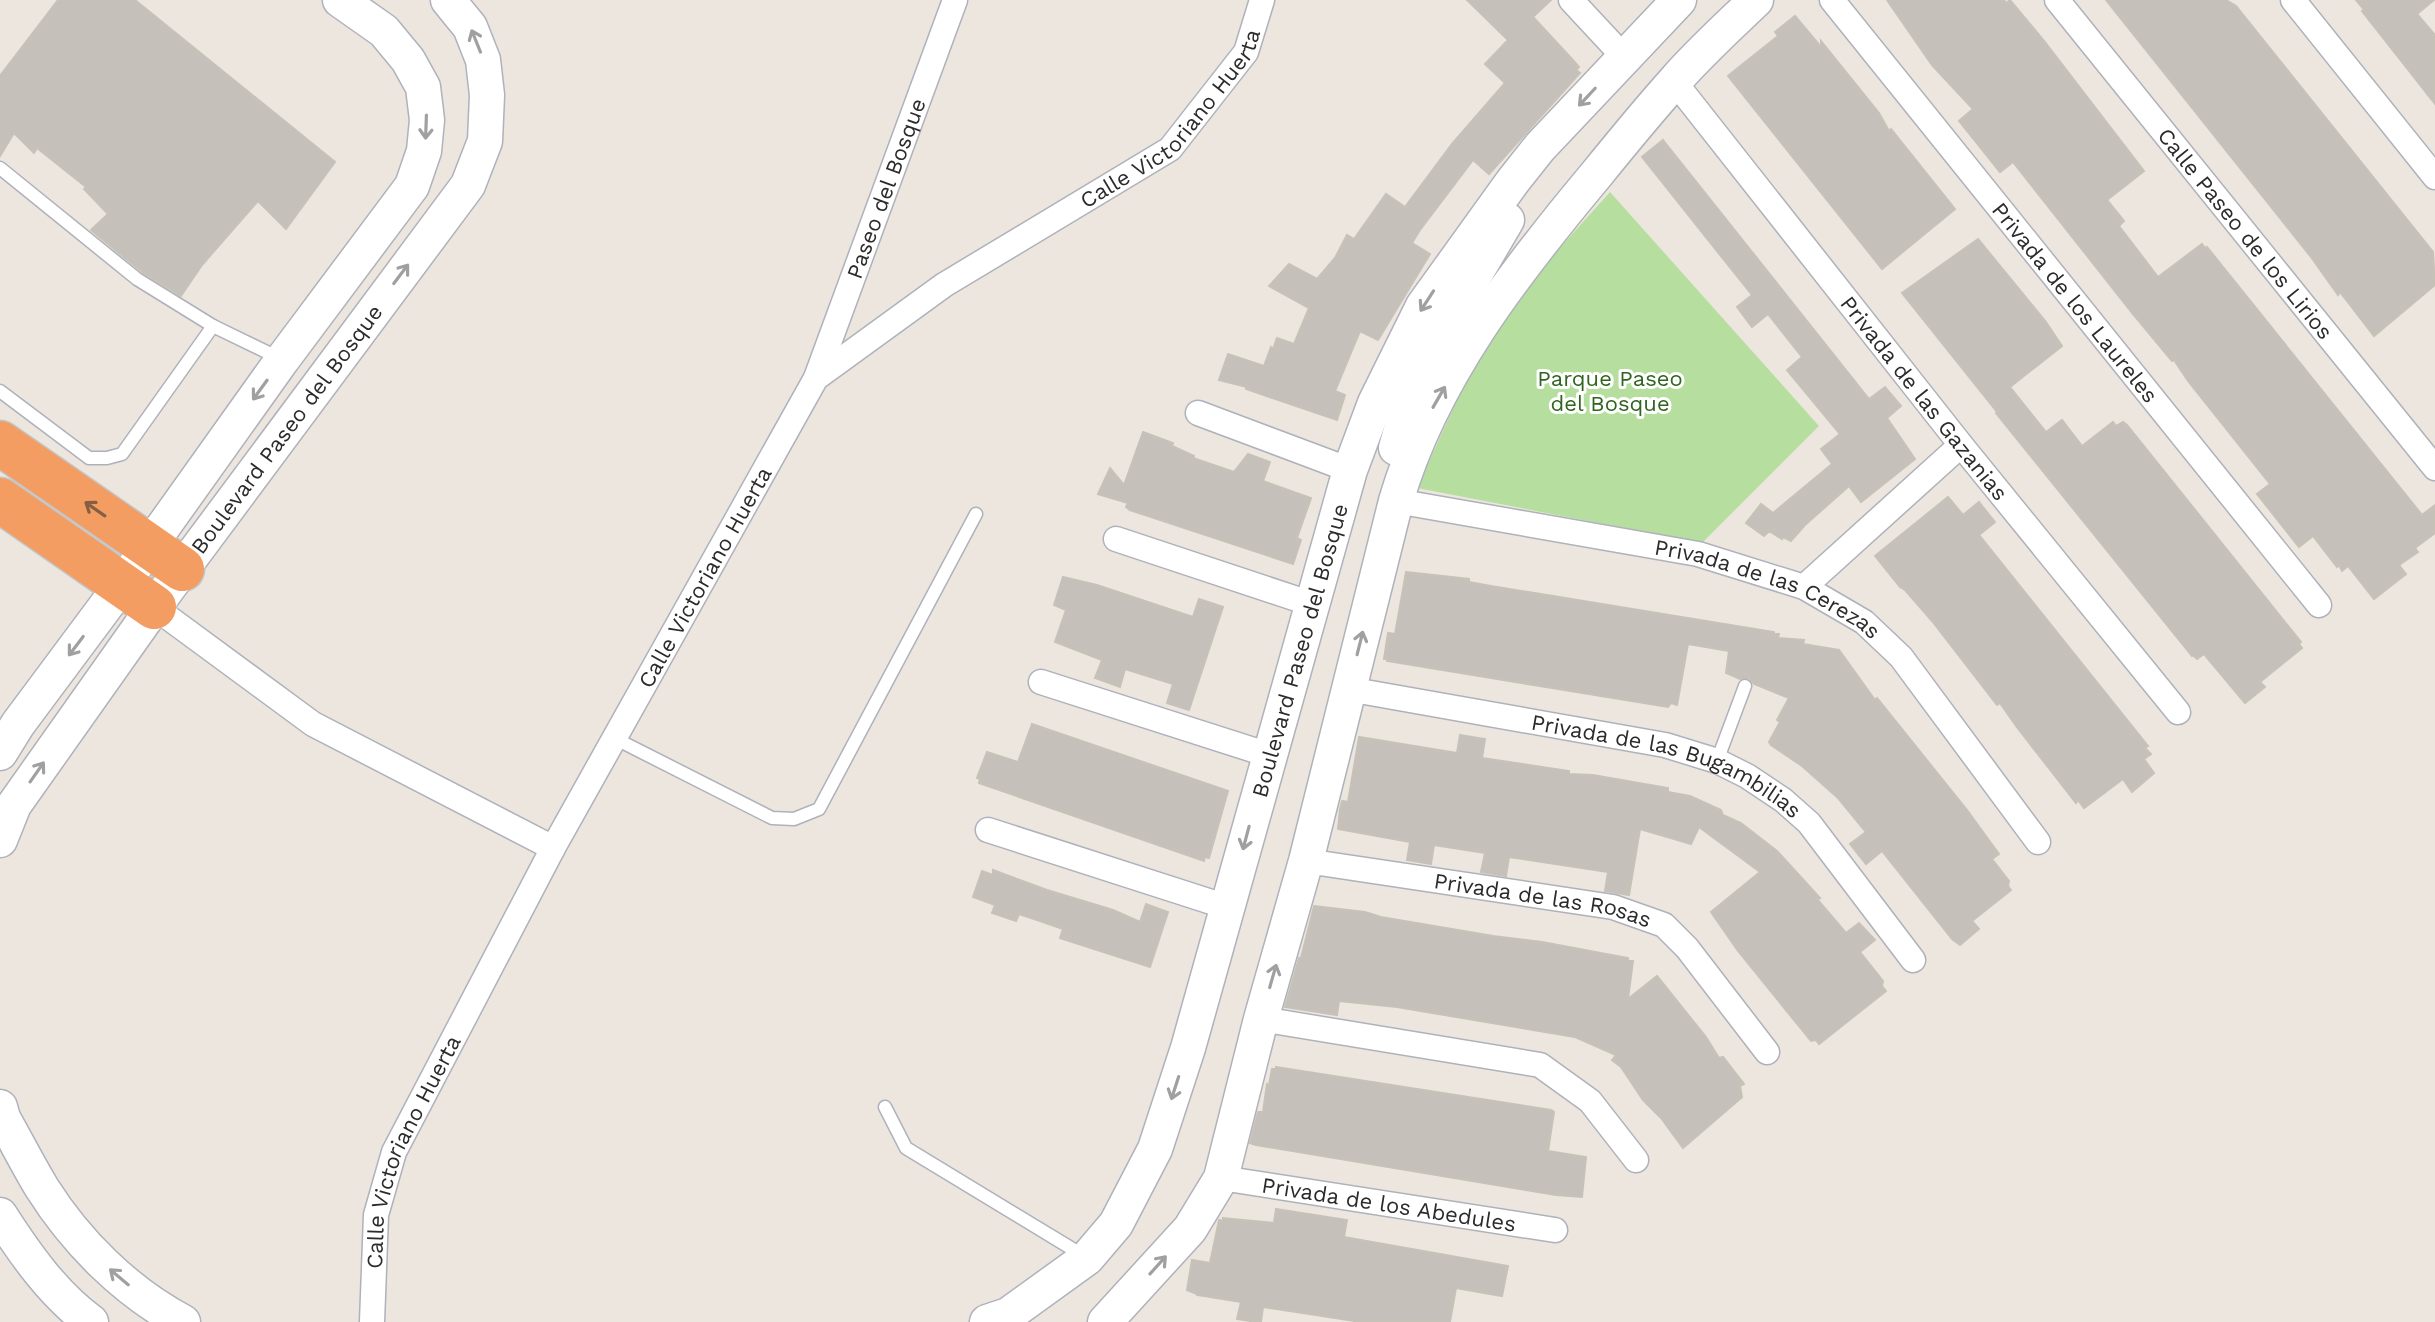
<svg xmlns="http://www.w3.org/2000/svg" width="2435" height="1322" font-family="'Work Sans',sans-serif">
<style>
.green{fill:#b6df9f}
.building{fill:#c5c0ba;stroke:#c7c2b8;stroke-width:2}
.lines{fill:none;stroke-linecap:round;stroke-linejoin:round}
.lane-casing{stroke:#afb1bb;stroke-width:15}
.street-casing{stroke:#afb1bb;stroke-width:27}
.secondary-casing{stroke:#afb1bb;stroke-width:37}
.highway-casing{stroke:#c4c4c4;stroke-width:47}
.lane{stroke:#fff;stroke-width:12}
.street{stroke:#fff;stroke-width:24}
.secondary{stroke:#fff;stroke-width:34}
.highway{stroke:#f49d62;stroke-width:44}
.oneway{stroke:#a0a0a0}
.oneway2{stroke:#855e44}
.labels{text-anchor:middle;stroke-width:6;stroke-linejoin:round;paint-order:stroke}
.street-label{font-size:22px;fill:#2b2b2b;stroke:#fff}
.park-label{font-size:22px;fill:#30641f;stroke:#fff}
</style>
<rect width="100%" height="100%" fill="#ece6df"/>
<path class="green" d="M 1610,192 L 1819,426 L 1702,543 L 1417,488 L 1492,323 Z"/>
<g class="building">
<path d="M 58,0 L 135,0 L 335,162 L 286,229 L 258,201 L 202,265 L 181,296 L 142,272 L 91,230 L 108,214 L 84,189 L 86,187 L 37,148 L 34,153 L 14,133 L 0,156 L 0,76 Z"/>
<path d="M 1467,0 L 1551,0 L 1533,17 L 1572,59 L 1579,67 L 1576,70 L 1580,73 L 1489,174 L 1473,160 L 1420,230 L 1412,243 L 1430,254 L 1378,340 L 1360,331 L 1335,391 L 1345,395 L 1337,420 L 1246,389 L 1247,387 L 1219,380 L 1228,354 L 1264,366 L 1271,347 L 1273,349 L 1277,338 L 1294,344 L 1309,308 L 1269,286 L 1289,264 L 1317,279 L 1335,258 L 1347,235 L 1354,239 L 1386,194 L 1405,207 L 1452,144 L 1505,83 L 1485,64 L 1508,40 Z"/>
<path d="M 1887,0 L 2004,0 L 2006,3 L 2010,0 L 2045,42 L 2144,171 L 2107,200 L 2124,221 L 2119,226 L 2158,277 L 2202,244 L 2205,248 L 2207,247 L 2422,515 L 2435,505 L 2435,533 L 2415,548 L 2418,552 L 2399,565 L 2406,574 L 2374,599 L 2348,566 L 2342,571 L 2339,565 L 2337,567 L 2313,536 L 2299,547 L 2257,494 L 2270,484 L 2188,381 L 2174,360 L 2172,361 L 2133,314 L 2013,162 L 2000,172 L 1959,121 L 1973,109 L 1932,65 Z"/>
<path d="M 2106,0 L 2226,0 L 2236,6 L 2433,252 L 2435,285 L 2374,336 L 2340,292 L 2338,295 L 2311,257 Z"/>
<path d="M 2356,0 L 2434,0 L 2417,14 L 2435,35 L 2435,104 L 2362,11 L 2364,10 Z"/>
<path d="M 1795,16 L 1821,47 L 1821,41 L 1879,113 L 1889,131 L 1891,129 L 1955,209 L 1882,269 L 1728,76 L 1778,36 L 1775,32 Z"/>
<path d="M 1663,140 L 1869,399 L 1885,387 L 1901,406 L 1887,418 L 1915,459 L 1861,502 L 1849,486 L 1805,525 L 1791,541 L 1783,537 L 1782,539 L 1769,531 L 1764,536 L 1746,523 L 1761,504 L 1773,513 L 1832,464 L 1821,449 L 1840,434 L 1787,370 L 1802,357 L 1768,314 L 1752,327 L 1737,307 L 1752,295 L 1642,157 Z"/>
<path d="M 1978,239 L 2046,322 L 2062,346 L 2010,387 L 2046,432 L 2062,420 L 2082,446 L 2113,422 L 2116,426 L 2123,422 L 2127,425 L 2301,642 L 2299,644 L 2302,648 L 2260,682 L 2265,687 L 2245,703 L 2204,654 L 2197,659 L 2193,655 L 2192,656 L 1996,413 L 1997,412 L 1902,293 Z"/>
<path d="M 1143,432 L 1173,443 L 1172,446 L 1194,456 L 1193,458 L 1234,472 L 1248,454 L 1270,462 L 1263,481 L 1311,498 L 1297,538 L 1301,540 L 1293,564 L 1130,510 L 1126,507 L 1128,503 L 1098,494 L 1110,468 L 1124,485 Z"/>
<path d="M 1948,497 L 1963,515 L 1979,502 L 1995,522 L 1979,535 L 2148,746 L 2145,748 L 2151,754 L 2144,759 L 2154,773 L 2132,792 L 2123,779 L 2084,808 L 2078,800 L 2076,803 L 2016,726 L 2000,703 L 1997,705 L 1932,621 L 1905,590 L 1900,587 L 1875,556 Z"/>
<path d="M 1406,572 L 1469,579 L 1469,582 L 1491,586 L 1774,632 L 1774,634 L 1779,634 L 1778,638 L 1804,640 L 1803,644 L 1839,650 L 1875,700 L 1877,698 L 1967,810 L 1999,854 L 1992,859 L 2009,881 L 2008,886 L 2011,890 L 1972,921 L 1979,929 L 1960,945 L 1952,939 L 1882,851 L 1866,864 L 1850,844 L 1866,832 L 1838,798 L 1802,766 L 1771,745 L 1769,742 L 1780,722 L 1777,720 L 1789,698 L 1754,684 L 1749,678 L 1740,679 L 1726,673 L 1729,651 L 1688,644 L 1677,705 L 1671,703 L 1668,707 L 1387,661 L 1387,659 L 1384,659 L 1388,633 L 1395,634 Z"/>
<path d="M 1063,577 L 1097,585 L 1193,617 L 1199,599 L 1223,607 L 1189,710 L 1167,703 L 1173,684 L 1125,669 L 1120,687 L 1095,678 L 1102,660 L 1055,642 L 1066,610 L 1054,605 Z"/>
<path d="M 1032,724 L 1228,791 L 1209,858 L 1205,857 L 1204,861 L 979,783 L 980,779 L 977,778 L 987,752 L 1018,762 Z"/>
<path d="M 1460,735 L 1485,739 L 1482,758 L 1569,771 L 1569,774 L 1593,775 L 1668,788 L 1668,792 L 1690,796 L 1721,810 L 1723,815 L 1741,823 L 1777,851 L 1820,898 L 1817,899 L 1846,933 L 1859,923 L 1875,940 L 1860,952 L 1883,981 L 1882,986 L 1886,991 L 1819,1044 L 1816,1040 L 1811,1041 L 1738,951 L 1711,912 L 1760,872 L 1699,827 L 1691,844 L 1640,829 L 1629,895 L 1605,891 L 1608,872 L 1509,857 L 1506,876 L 1499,875 L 1481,872 L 1485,853 L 1434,845 L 1431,864 L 1407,860 L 1410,842 L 1338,829 L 1340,809 L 1342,801 L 1348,802 L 1359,737 L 1457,753 Z"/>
<path d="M 993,870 L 1047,890 L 1113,910 L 1140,922 L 1146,904 L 1168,912 L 1150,967 L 1060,938 L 1063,929 L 1040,921 L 1019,914 L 1016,921 L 992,913 L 995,905 L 973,897 L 982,871 L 993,875 Z"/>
<path d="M 1314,906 L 1365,912 L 1381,917 L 1493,936 L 1542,942 L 1628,958 L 1628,961 L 1633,961 L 1628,999 L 1657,976 L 1706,1037 L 1719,1058 L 1723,1057 L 1744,1084 L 1740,1086 L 1742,1097 L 1683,1148 L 1661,1118 L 1643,1100 L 1621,1067 L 1612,1060 L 1616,1055 L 1575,1037 L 1397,1007 L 1339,1001 L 1337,1015 L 1285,1007 L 1299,958 L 1301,958 Z"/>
<path d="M 1276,1067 L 1551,1110 L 1554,1112 L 1548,1151 L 1586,1157 L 1582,1197 L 1556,1195 L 1256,1145 L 1250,1143 L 1258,1112 L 1263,1112 L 1267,1084 L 1269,1085 L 1272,1069 L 1276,1069 Z"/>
<path d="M 1276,1209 L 1347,1220 L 1344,1237 L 1508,1266 L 1502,1296 L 1456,1288 L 1450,1322 L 1361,1322 L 1263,1307 L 1261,1322 L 1257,1322 L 1237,1319 L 1241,1302 L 1197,1295 L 1197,1294 L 1187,1290 L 1192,1260 L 1210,1263 L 1219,1220 L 1223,1221 L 1223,1218 L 1274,1223 Z"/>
</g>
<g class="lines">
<g class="lane-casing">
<g id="lane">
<path d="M 0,168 L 137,279 L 213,326"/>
<path d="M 0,391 L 89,458 L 107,458 L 122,454 L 213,326 L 281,359"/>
<path d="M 614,738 L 772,818 L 794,819 L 819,809 L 976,514"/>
<path d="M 1717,761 L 1745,686"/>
<path d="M 885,1107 L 906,1148 L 1084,1256"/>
</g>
</g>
<g class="street-casing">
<g id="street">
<path d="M 1571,0 L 1624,57"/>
<path id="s1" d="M 1832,0 L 2319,605"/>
<path id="s2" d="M 2057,0 L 2435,468"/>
<path d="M 2293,0 L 2435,177"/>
<path id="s3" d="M 1674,81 L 1961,445 L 2178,712"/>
<path id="s4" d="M 816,378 L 955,0"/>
<path d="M 1198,413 L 1350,470"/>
<path id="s5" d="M 1396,501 L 1698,554 L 1804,587 L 1864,622 L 1901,657 L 2038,842"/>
<path d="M 1116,539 L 1312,604"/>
<path d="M 1804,587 L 1961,445"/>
<path d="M 154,607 L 313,724 L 553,848"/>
<path d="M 1041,682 L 1269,755"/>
<path id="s6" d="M 1348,689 L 1665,745 L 1717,761 L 1747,776 L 1783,800 L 1809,823 L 1913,960"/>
<path d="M 988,830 L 1227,907"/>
<path id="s7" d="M 1306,861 L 1613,907 L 1664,925 L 1687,948 L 1767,1052"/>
<path d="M 1261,1019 L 1540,1065 L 1590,1101 L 1636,1160"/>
<path id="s8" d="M 1221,1178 L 1555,1230"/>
<path id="s9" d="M 372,1322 L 376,1215 L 394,1152 L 553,848 L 816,378 L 944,285 L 1170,149 L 1246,52 L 1262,0"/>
</g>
</g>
<g class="secondary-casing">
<g id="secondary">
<path d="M 1396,448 L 1416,375 L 1507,220"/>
<path d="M 0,753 L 18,724 L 123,583 L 282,360 L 412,186 L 424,151 L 427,120 L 423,87 L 408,60 L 384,31 L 340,0"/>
<path id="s10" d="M 0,840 L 14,805 L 154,607 L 468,185 L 485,141 L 487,95 L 483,60 L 470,27 L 448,0"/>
<path d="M 0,1107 L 3,1118 C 16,1141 28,1165 42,1188 C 76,1242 126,1292 183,1322"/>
<path d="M 0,1215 C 25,1254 53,1294 91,1322"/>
<path id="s11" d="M 987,1322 L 1008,1315 L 1087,1258 L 1116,1224 L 1155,1149 L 1188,1048 L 1350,470 L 1375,403 L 1423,306 L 1513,181 L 1540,147 L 1679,0"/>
<path d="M 1105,1322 L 1190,1229 L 1221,1178 L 1261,1019 L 1306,861 L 1396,501 C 1432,378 1514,273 1595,176 C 1621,144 1647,112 1674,82 C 1699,53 1728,27 1756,0"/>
</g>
</g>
<g class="highway-casing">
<g id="highway">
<path d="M 0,443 L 182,569"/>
<path d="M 0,500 L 154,607"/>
</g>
</g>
<use href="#lane" class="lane"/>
<use href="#street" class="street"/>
<use href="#secondary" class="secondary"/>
<use href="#highway" class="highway"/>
</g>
<defs><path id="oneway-shaft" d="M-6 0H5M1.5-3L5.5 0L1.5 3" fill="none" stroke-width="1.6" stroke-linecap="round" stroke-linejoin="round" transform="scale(2)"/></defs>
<g class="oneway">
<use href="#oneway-shaft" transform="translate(476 41) rotate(-112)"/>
<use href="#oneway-shaft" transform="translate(1587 97) rotate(133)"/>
<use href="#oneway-shaft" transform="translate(426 127) rotate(92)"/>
<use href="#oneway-shaft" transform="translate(401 274) rotate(-53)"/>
<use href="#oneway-shaft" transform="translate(1427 301) rotate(123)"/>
<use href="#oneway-shaft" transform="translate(260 390) rotate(126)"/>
<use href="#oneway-shaft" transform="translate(1439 397) rotate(-60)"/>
<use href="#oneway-shaft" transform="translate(1360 643) rotate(-76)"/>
<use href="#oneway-shaft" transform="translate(76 646) rotate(127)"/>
<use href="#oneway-shaft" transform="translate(37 772) rotate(-55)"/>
<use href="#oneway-shaft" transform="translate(1246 838) rotate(105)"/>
<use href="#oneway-shaft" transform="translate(1273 976) rotate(-74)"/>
<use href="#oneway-shaft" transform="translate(1175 1088) rotate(108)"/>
<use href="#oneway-shaft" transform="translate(1158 1265) rotate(-48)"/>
<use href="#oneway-shaft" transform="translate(119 1277) rotate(-140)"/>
</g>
<use class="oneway2" href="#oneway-shaft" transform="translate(95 509) rotate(-145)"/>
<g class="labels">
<g class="street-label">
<text dy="8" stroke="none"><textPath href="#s9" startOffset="1498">Calle Victoriano Huerta</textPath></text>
<text dy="8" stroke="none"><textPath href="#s4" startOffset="202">Paseo del Bosque</textPath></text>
<text dy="8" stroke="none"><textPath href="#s2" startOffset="300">Calle Paseo de los Lirios</textPath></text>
<text dy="8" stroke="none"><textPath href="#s1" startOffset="388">Privada de los Laureles</textPath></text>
<text dy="8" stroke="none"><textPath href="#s3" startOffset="404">Privada de las Gazanias</textPath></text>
<text dy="8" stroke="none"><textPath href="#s10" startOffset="502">Boulevard Paseo del Bosque</textPath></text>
<text dy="8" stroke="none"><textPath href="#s9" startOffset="826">Calle Victoriano Huerta</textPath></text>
<text dy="8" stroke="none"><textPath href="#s5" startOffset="384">Privada de las Cerezas</textPath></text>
<text dy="8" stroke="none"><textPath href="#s11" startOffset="768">Boulevard Paseo del Bosque</textPath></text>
<text dy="8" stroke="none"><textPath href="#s6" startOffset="330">Privada de las Bugambilias</textPath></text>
<text dy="8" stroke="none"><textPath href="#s7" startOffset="240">Privada de las Rosas</textPath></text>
<text dy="8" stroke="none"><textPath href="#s9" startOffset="178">Calle Victoriano Huerta</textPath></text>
<text dy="8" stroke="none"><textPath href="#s8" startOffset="170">Privada de los Abedules</textPath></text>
</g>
<g class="park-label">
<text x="1610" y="386">Parque Paseo<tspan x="1610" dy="25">del Bosque</tspan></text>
</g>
</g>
</svg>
